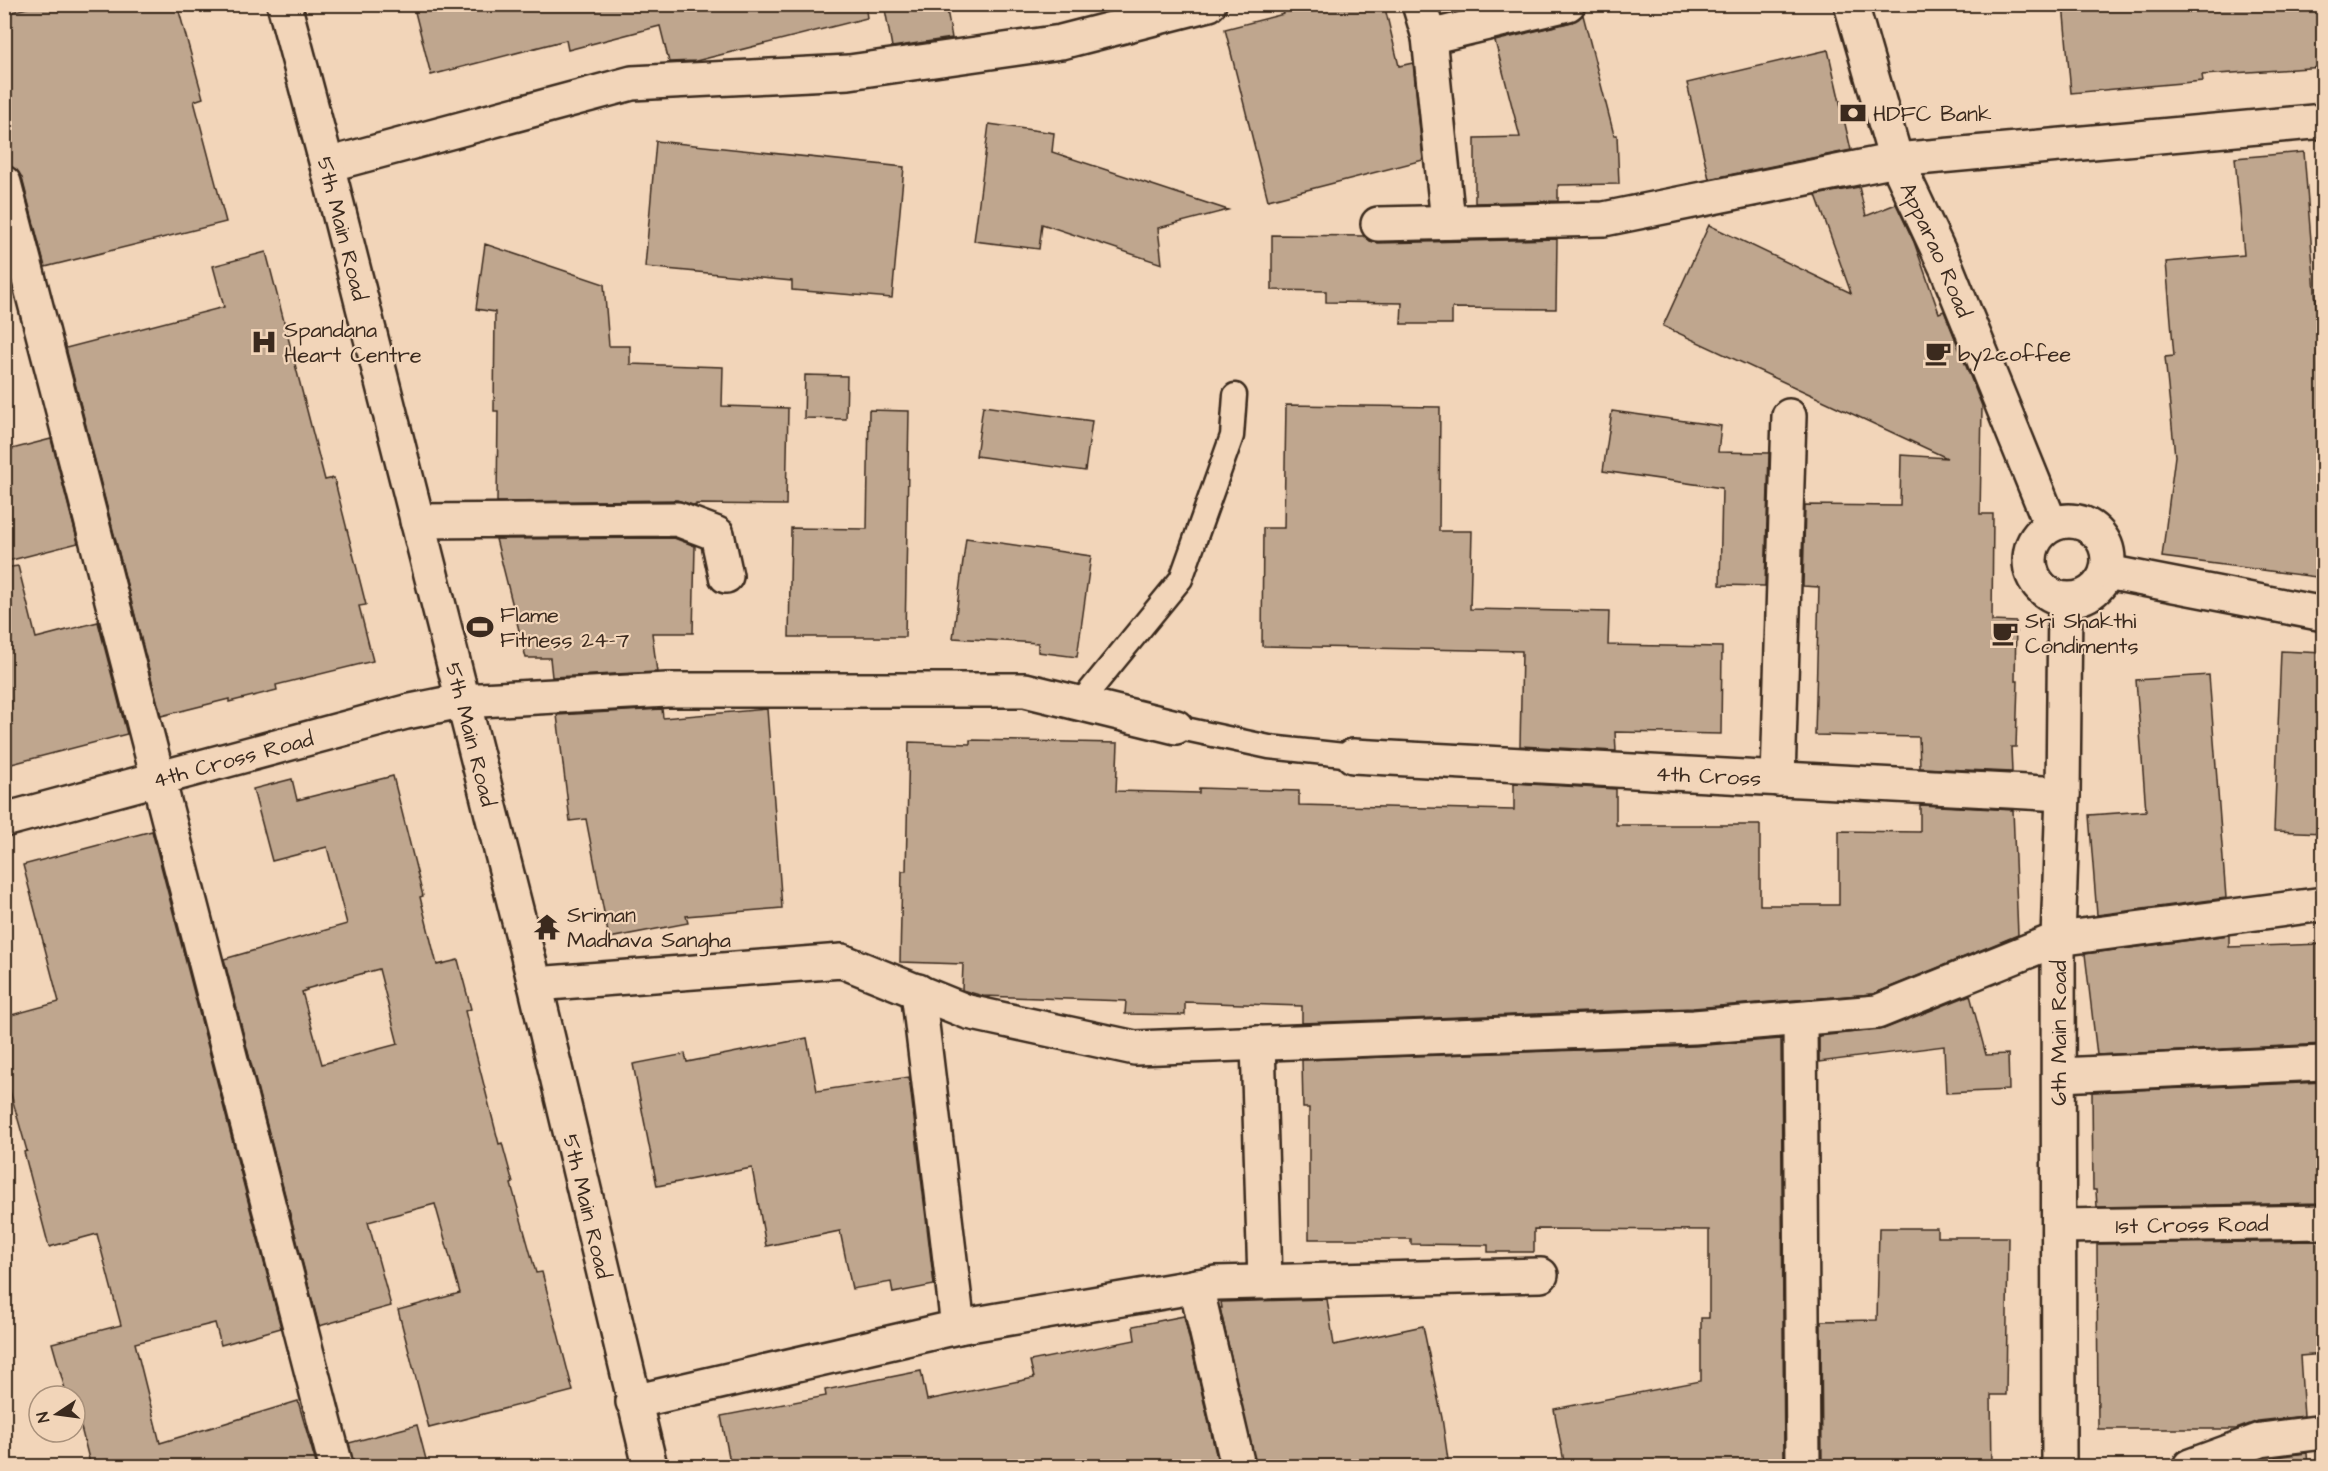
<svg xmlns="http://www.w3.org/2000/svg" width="2328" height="1471" font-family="'Architects Daughter',sans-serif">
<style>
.building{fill:#bfa68e;stroke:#3b2a1e;stroke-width:1.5;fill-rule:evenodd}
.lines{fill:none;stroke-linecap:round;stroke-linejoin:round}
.service-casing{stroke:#3b2a1e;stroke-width:27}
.minor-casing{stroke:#3b2a1e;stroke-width:38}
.tertiary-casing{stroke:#3b2a1e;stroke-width:38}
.primary-casing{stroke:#3b2a1e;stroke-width:38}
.service{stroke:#f2d5b9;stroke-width:22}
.minor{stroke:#f2d5b9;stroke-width:33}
.tertiary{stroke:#f2d5b9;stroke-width:33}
.primary{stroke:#f2d5b9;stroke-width:33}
.labels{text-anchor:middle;stroke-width:4.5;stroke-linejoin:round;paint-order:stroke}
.poi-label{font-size:22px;fill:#3b2a1e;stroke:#f2d5b9;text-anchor:start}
.street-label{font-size:22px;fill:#3b2a1e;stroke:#f2d5b9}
</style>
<rect width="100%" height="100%" fill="#f2d5b9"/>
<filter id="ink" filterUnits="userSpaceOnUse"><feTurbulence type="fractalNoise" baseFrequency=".0167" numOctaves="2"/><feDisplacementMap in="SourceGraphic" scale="12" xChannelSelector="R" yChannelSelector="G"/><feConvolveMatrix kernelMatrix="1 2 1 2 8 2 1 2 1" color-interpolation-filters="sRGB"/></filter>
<g filter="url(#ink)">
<g class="building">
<path d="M 42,4 L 177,4 L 203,98 L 194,101 L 226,222 L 45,267 L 22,178 L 17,170 L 4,165 L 4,14 Z"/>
<path d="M 413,4 L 865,4 L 867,18 L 696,61 L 669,62 L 660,26 L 568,50 L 566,40 L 431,75 Z"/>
<path d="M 884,4 L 946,4 L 952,38 L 892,47 Z"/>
<path d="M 1282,4 L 1384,4 L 1399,66 L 1413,63 L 1423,160 L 1268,200 L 1225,29 L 1284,14 Z"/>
<path d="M 2063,4 L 2324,4 L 2324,67 L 2202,75 L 2203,81 L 2071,93 Z"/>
<path d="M 1583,15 L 1614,135 L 1617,135 L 1619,184 L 1558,185 L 1558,201 L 1475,203 L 1475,138 L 1520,137 L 1495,41 L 1572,22 Z"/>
<path d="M 1828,50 L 1851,150 L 1709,179 L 1687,83 Z"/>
<path d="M 989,124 L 1054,133 L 1052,152 L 1228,210 L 1158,228 L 1162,264 L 1042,224 L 1039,249 L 974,241 Z"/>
<path d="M 656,141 L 904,167 L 892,298 L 792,290 L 792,281 L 645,267 Z"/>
<path d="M 2304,152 L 2324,405 L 2324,578 L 2162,557 L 2175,456 L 2165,357 L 2174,356 L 2166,262 L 2244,255 L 2235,158 Z"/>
<path d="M 1859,187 L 1866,216 L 1896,204 L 1914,242 L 1939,313 L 1944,311 L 1982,406 L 1980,514 L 1993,514 L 1992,621 L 2016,622 L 2015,681 L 2018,681 L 2016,747 L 2011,747 L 2012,772 L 1920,768 L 1919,737 L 1815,735 L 1819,587 L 1803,586 L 1805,505 L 1900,506 L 1901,455 L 1947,458 L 1663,326 L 1709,225 L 1851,293 L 1816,195 Z"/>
<path d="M 1272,235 L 1365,236 L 1370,241 L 1378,243 L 1557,239 L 1556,309 L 1452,308 L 1452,324 L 1401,324 L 1402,303 L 1326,302 L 1326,291 L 1272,290 Z"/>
<path d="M 485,244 L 604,284 L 609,346 L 630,346 L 630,364 L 723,367 L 722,406 L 788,408 L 786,505 L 696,504 L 696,506 L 677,500 L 497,502 L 498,411 L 494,411 L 495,312 L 476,309 Z"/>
<path d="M 266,252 L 325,480 L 334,478 L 366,605 L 359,606 L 373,661 L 276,685 L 277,690 L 229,702 L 229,699 L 161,716 L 66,348 L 224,307 L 213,266 Z"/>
<path d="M 805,375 L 847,376 L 846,419 L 804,418 Z"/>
<path d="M 1286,405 L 1440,407 L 1439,531 L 1472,531 L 1470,609 L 1609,612 L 1608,645 L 1722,647 L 1721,734 L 1615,732 L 1616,751 L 1520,746 L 1522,651 L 1262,646 L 1263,528 L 1284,528 Z"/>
<path d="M 983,406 L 1092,421 L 1085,471 L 976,456 Z"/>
<path d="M 869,410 L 909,411 L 905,637 L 789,637 L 791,528 L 867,529 Z"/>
<path d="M 1612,411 L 1721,426 L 1718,452 L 1769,453 L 1765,586 L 1720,585 L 1722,488 L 1603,471 Z"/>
<path d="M 51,439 L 78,543 L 4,562 L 4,451 Z"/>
<path d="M 674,538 L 695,546 L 693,633 L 652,633 L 657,672 L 552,677 L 550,658 L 526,658 L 496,539 Z"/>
<path d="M 966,538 L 1091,556 L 1077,657 L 1038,652 L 1038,643 L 953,638 Z"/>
<path d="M 18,566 L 36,638 L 98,622 L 127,734 L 4,766 L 4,568 Z"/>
<path d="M 2281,651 L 2324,653 L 2324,833 L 2274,831 Z"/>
<path d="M 2209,675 L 2226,898 L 2097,915 L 2089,815 L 2146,811 L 2136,680 Z"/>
<path d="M 662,709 L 663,718 L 767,709 L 782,908 L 686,916 L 688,923 L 609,938 L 586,819 L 570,821 L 557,715 Z"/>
<path d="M 970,740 L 1118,743 L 1116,791 L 1199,793 L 1199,788 L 1299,791 L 1299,805 L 1514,810 L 1514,783 L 1616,789 L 1616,825 L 1760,825 L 1760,905 L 1839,905 L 1839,831 L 1920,832 L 1920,805 L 2013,810 L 2018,935 L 1873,994 L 1693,1008 L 1302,1023 L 1302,1006 L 1185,1002 L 1185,1015 L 1125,1014 L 1126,1001 L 983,996 L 962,990 L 963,964 L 900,962 L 902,871 L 906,871 L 909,742 L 970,744 Z"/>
<path d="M 393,776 L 423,896 L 420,897 L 437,965 L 458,960 L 471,1009 L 465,1011 L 499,1144 L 502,1143 L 513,1183 L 511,1184 L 536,1273 L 542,1272 L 573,1391 L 429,1428 L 398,1310 L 460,1293 L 435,1204 L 368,1222 L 391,1306 L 319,1326 L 224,959 L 347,924 L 327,847 L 272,861 L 253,789 L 292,779 L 297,800 ZM 379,969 L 398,1044 L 322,1064 L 302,992 L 307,990 L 306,989 Z"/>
<path d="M 152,831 L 281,1328 L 221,1345 L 215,1323 L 135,1343 L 160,1443 L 298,1401 L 317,1467 L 91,1467 L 75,1404 L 75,1396 L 67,1396 L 52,1343 L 121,1325 L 97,1234 L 49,1247 L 24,1152 L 27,1151 L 4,1070 L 4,1017 L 59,1002 L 23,865 Z"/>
<path d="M 2229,935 L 2229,947 L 2322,944 L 2324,1044 L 2097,1055 L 2085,954 Z"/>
<path d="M 1970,995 L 1986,1055 L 2008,1054 L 2009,1090 L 1946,1093 L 1944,1046 L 1819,1062 L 1819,1036 L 1884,1029 Z"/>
<path d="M 807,1038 L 817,1091 L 909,1077 L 934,1285 L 893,1293 L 891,1282 L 852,1289 L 840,1231 L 766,1246 L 752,1168 L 657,1186 L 633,1064 L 685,1054 L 687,1062 Z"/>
<path d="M 1781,1039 L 1784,1467 L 1565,1467 L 1554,1409 L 1701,1381 L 1701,1318 L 1709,1318 L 1709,1230 L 1534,1229 L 1534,1252 L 1488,1252 L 1488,1245 L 1411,1244 L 1411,1239 L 1309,1239 L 1309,1108 L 1303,1108 L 1302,1060 L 1695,1046 Z"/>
<path d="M 2324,1082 L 2324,1203 L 2097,1207 L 2096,1190 L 2093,1190 L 2092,1092 Z"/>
<path d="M 1879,1228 L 1937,1228 L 1937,1237 L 2008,1237 L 2006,1395 L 1991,1395 L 1992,1467 L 1822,1467 L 1821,1321 L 1877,1320 Z"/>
<path d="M 2324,1241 L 2324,1354 L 2300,1356 L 2304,1416 L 2258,1421 L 2236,1429 L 2098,1429 L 2097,1244 Z"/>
<path d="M 1327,1299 L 1334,1345 L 1423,1326 L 1442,1418 L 1449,1467 L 1256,1467 L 1220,1308 L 1222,1308 L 1221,1302 Z"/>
<path d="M 1184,1316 L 1219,1467 L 731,1467 L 721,1416 L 826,1396 L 825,1390 L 921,1371 L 927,1400 L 1034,1378 L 1030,1361 L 1135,1340 L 1133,1326 Z"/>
<path d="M 417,1425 L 428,1467 L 354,1467 L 349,1443 Z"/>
<path d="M 2307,1453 L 2308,1467 L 2278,1467 L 2276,1457 Z"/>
</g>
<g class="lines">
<g class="service-casing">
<g id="service">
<path d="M 1079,704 L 1181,579 L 1232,436 L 1235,395"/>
<path d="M 1176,727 L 1269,747 L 1353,756"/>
</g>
</g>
<g class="minor-casing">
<g id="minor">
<path d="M 1419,4 L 1429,37 L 1568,4"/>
<path d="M 1429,37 L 1448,222"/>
<path d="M 327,165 L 632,83 L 849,72 L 1061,42 L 1209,4"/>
<path d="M 4,183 L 336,1466"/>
<path d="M 1378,224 L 1604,219 L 1896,160 L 2324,121"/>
<path d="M 417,521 L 677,519 L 717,534 L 726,576"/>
<path id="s1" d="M 1353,756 L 2063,794"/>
<path d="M 1778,779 L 1789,416"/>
<path id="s2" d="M 4,820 L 406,712 L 461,701 L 667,690 L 1025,690 L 1176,727"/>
<path d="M 535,984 L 842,961 L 968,1012 L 1135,1048 L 1694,1027 L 1877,1012 L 2058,939 L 2324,904"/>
<path d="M 918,991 L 958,1327"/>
<path d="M 1800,1019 L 1803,1466"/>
<path d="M 1258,1043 L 1265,1282"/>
<path d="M 2059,1075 L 2324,1063"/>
<path id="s3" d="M 2060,1226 L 2324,1222"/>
<path d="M 1196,1286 L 1238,1466"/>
<path d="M 633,1402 L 958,1327 L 1216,1283 L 1541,1275"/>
<path d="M 2059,1466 L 2058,939 L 2063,794 L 2065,600"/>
<path d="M 2190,1466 L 2261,1440 L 2324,1432"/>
</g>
</g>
<g class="tertiary-casing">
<g id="tertiary">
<path id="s4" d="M 1851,4 L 1896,160 L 1947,269 L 2051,525"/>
<circle cx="2069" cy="560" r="39"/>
<path d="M 2107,572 L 2324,614"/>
</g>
</g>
<g class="primary-casing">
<g id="primary">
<path id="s5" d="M 284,4 L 327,165 L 535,984 L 650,1466"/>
</g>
</g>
<use href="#service" class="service"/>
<use href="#minor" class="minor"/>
<use href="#tertiary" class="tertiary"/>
<use href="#primary" class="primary"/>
</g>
</g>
<defs>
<g id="bank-bare" transform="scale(2.07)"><path d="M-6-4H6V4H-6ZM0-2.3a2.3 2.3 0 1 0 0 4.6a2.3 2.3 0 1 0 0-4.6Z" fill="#3b2a1e" stroke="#f2d5b9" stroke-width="2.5" paint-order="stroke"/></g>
<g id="hospital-bare" transform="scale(2.07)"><path d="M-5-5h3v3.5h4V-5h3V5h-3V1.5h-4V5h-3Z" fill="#3b2a1e" stroke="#f2d5b9" stroke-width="2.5" paint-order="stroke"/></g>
<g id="cafe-bare" transform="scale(2.07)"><path d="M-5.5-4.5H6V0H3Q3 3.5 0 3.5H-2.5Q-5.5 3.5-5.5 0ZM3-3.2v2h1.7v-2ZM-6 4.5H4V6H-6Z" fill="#3b2a1e" stroke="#f2d5b9" stroke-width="2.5" paint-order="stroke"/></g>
<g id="stadium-bare" transform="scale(2.07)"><path d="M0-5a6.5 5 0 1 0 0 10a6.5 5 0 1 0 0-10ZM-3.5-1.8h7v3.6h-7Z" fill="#3b2a1e" stroke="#f2d5b9" stroke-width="2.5" paint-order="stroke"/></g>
<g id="temple-bare" transform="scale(2.07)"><path d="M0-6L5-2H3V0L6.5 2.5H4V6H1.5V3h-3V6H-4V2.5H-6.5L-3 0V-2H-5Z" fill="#3b2a1e" stroke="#f2d5b9" stroke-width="2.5" paint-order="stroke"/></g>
</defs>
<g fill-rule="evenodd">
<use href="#bank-bare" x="1853" y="113"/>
<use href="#hospital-bare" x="264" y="342"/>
<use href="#cafe-bare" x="1938" y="353"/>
<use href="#stadium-bare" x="480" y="627"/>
<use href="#cafe-bare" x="2005" y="633"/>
<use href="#temple-bare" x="547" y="927"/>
</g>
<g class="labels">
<g class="poi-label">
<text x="1873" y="121">HDFC Bank</text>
<text x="284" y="337">Spandana<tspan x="284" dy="25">Heart Centre</tspan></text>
<text x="1958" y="361">by2coffee</text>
<text x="500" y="622">Flame<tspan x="500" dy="25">Fitness 24-7</tspan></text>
<text x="2025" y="628">Sri Shakthi<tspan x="2025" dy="25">Condiments</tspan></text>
<text x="567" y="922">Sriman<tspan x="567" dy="25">Madhava Sangha</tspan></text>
</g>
<g class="street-label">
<text dy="8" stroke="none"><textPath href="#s5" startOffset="232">5th Main Road</textPath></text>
<text dy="8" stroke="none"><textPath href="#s4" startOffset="261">Apparao Road</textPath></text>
<text dy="8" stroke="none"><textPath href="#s5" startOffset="754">5th Main Road</textPath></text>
<text dy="8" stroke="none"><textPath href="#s2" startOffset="237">4th Cross Road</textPath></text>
<text dy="8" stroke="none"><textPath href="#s1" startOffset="356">4th Cross</textPath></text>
<text transform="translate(2058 1033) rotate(-90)" y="8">6th Main Road</text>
<text dy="8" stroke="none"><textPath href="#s5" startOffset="1240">5th Main Road</textPath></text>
<text dy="8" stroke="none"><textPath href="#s3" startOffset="132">1st Cross Road</textPath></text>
</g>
</g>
<rect width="2328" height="1471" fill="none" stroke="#f2d5b9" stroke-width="24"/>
<rect x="12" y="12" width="2304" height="1447" fill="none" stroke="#3b2a1e" stroke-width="2" filter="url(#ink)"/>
<g transform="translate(57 1414) rotate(257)"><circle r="28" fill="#f2d5b9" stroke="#a9917b" stroke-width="1.5"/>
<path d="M0-4.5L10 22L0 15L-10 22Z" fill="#3b2a1e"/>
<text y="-9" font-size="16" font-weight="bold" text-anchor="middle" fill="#3b2a1e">N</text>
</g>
</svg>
